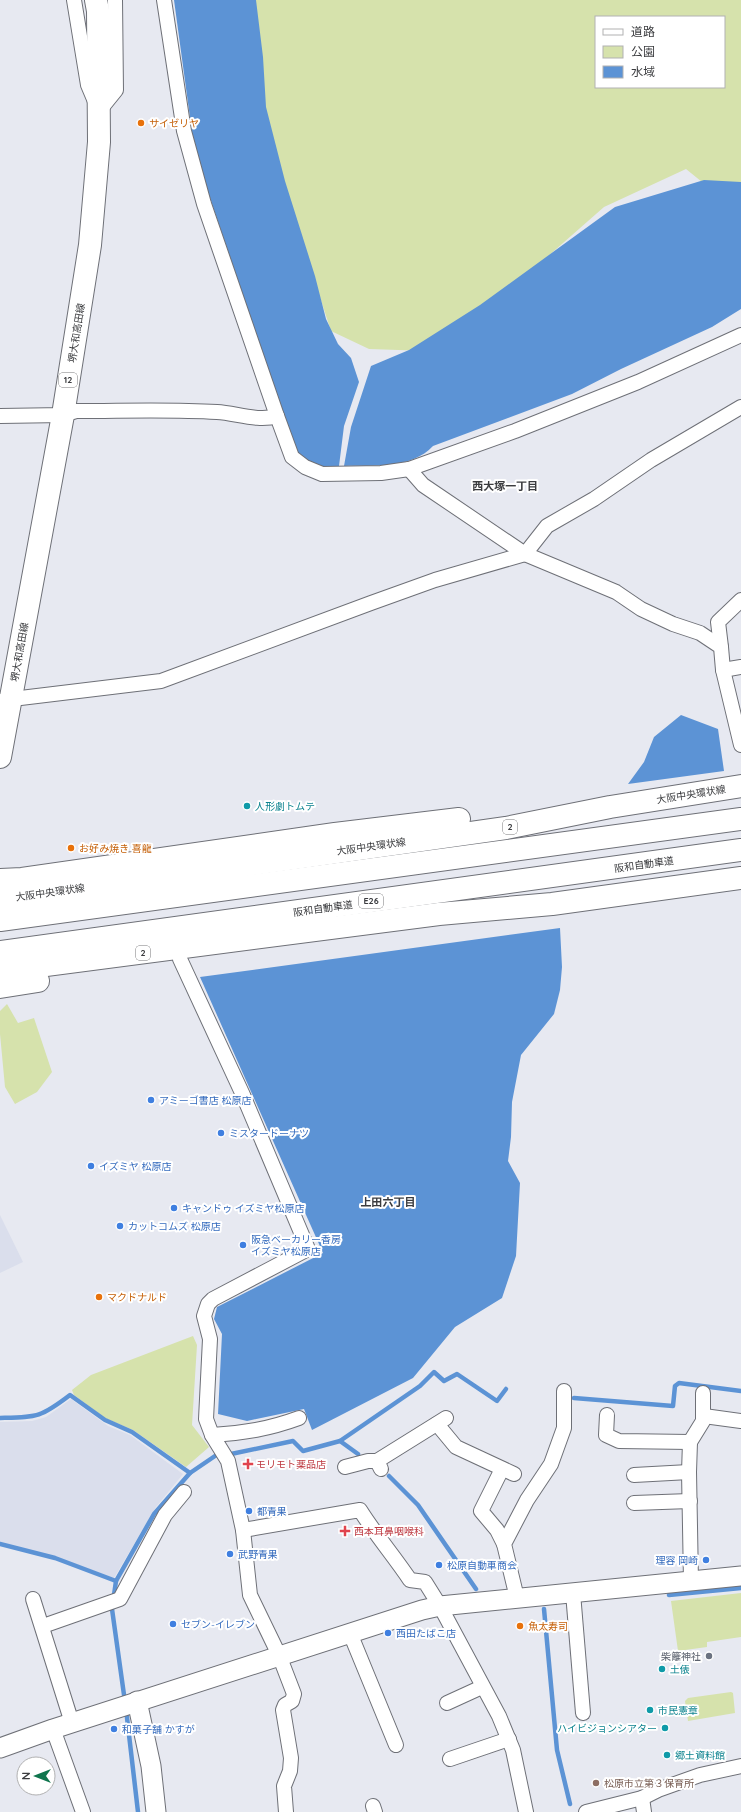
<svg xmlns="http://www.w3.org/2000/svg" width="741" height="1812" font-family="Quicksand,'Noto Sans JP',sans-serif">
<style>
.built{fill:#dadeec}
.green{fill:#d6e2ac;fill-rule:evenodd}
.water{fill:#5c93d5}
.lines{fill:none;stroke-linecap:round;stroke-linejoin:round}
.stream{stroke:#5c93d5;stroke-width:4.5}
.street-casing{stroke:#6e7077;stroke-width:16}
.secondary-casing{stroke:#6e7077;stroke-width:21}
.primary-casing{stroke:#6e7077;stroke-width:24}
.highway-casing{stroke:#6e7077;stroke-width:24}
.street{stroke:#fff;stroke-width:14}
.secondary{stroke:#fff;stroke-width:19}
.primary{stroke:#fff;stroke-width:22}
.highway{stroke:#fff;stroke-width:22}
.food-dot{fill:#e8710a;stroke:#fff;stroke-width:1.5}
.culture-dot{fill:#0f9aa8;stroke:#fff;stroke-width:1.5}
.shop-dot{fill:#3f7fe0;stroke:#fff;stroke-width:1.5}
.health-dot{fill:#e0444e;stroke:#fff;stroke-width:1.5}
.worship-dot{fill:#6b7280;stroke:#fff;stroke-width:1.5}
.education-dot{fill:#8d6e63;stroke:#fff;stroke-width:1.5}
.labels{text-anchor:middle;stroke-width:4;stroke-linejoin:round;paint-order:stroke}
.shield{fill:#fff;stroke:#767679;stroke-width:1}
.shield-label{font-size:9px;font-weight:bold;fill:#3b3c3f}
.food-label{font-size:10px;fill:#c56008;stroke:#fff;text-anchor:start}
.street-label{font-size:10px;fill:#3b3c3f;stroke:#fff}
.culture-label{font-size:10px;fill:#0d838f;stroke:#fff;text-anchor:start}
.shop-label{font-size:10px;fill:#366cbe;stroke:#fff;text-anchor:start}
.health-label{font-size:10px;fill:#be3a42;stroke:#fff;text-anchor:start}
.worship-label{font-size:10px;fill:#5b616d;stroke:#fff;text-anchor:end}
.education-label{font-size:10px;fill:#785e54;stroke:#fff;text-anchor:start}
.neighbourhood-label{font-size:11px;font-weight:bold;fill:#3b3c3f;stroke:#fff}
</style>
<rect width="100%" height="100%" fill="#e7e9f1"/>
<g class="built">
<path d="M 0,1215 L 23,1262 L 0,1273 Z"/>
<path d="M 71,1399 L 108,1426 L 130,1435 L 183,1474 L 156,1507 L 114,1578 L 56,1557 L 0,1542 L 0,1422 L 32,1421 L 46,1417 Z"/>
</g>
<g class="green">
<path d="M 247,0 L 741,0 L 741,201 L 723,199 L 686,169 L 604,207 L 489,308 L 428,351 L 369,349 L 331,331 L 303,245 L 269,158 ZM 596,17 L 724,17 L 724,87 L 596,87 Z"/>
<path d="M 7,1004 L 18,1023 L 34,1018 L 52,1072 L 37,1092 L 15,1104 L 5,1087 L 0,1034 L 0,1011 Z"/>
<path d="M 193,1336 L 197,1345 L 192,1425 L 209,1447 L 186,1467 L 133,1430 L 105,1418 L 74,1395 L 72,1390 L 91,1375 Z"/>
<path d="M 741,1593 L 741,1637 L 707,1642 L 707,1647 L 678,1651 L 671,1601 Z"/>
<path d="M 731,1692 L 733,1693 L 735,1713 L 688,1721 L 685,1701 L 688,1698 Z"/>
</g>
<g class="water">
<path d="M 174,0 L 256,0 L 263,57 L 266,107 L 285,181 L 315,276 L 326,319 L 338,344 L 351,358 L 359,382 L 344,426 L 339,466 L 323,467 L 299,456 L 286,421 L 195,154 Z"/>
<path d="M 704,180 L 741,182 L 741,309 L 712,327 L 621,369 L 572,394 L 433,446 C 412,469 373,465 344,466 L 351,427 L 371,366 L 409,350 L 480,305 L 615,207 Z"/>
<path d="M 681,715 L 718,729 L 724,771 L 628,784 L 644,762 L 654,737 Z"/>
<path d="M 560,928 L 562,967 L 560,990 L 554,1014 L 521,1055 L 512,1102 L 511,1137 L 508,1161 L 520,1183 L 516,1256 L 502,1298 L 455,1327 L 413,1378 L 312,1430 L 304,1409 L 247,1421 L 218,1414 L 222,1334 L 214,1319 L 217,1307 L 323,1253 L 200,977 Z"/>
</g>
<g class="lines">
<g class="stream">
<path d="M 574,1398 L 673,1406 L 675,1386 L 679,1383 L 741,1391"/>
<path d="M 0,1418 C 37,1417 40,1418 70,1395 L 105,1420 L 132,1432 L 190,1473 L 215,1456"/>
<path d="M 340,1441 L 420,1386 L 434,1372 L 444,1381 L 457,1374 L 497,1401 L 506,1389"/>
<path d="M 231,1454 L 293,1441 L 303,1451 L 340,1441 L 358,1454"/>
<path d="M 389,1476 L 418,1505 L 476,1589"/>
<path d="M 0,1544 L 55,1558 L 116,1581"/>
<path d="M 669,1595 L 741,1588"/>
<path d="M 544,1609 L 557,1750 L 570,1804"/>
<path d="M 125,1702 L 112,1609 L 116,1581 L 154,1514 L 190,1473"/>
<path d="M 126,1709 L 138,1812"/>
</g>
<g class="street-casing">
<g id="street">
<path d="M 74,0 L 88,85 L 99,111 L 116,90 L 115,0"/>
<path d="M 164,0 L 184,131 L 204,204 L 277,416"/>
<path d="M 0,416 L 63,415 L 76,411 C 123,411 170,409 217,412 C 236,413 258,422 277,416 L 292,457 L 305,467 L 322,474 L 381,473 L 409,469 L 515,431 L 638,382 L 741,335"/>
<path d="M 409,469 L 423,485 L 525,554 L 616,592 L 641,609 L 673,624 L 700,633 L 721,647 L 723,670 L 741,745"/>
<path d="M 721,647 L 718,622 L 741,600"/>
<path d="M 723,670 L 741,667"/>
<path d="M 4,700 L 161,681 L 371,603 L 435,580 L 525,554 L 547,526 L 594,499 L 651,460 L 741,407"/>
<path d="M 180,959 L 243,1095 L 308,1249 L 213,1299 L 208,1304 L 204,1316 L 210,1339 L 206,1419 L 212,1435 L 228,1461 L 243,1530 L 250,1595 L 279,1655 L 294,1694 L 292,1701 L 285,1705 L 283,1710 L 291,1758 L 290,1771 L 284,1786 L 286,1812"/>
<path d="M 607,1415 L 606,1435 L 619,1441 L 690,1442"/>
<path d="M 704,1416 L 741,1421"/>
<path d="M 437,1424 L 456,1447 L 514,1474"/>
<path d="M 212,1435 C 244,1433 269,1429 299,1418"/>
<path d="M 377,1461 L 446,1418"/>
<path d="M 345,1467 L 368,1461 L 377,1461 L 381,1469"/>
<path d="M 502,1469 L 481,1511 L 497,1530 L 504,1544"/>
<path d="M 634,1475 L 689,1472"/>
<path d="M 634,1503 L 690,1501"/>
<path d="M 243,1530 L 360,1510 C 375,1534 394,1556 410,1580 L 425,1582 L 440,1606 L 499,1716 L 513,1750 L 526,1812"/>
<path d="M 691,1581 L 689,1472 L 690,1442 L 703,1421 L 703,1393"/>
<path d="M 573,1593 L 583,1713"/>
<path d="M 517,1598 L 504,1544 L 527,1500 L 551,1464 L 564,1428 L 564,1391"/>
<path d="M 33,1599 L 72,1723"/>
<path d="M 43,1626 L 120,1599 L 165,1515 L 184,1492"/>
<path d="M 350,1633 L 396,1745"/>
<path d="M 447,1703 L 482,1687"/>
<path d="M 53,1729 L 83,1812"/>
<path d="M 450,1759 L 509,1739"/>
<path d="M 642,1798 L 644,1812"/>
<path d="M 373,1806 L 375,1812"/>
<path d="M 586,1812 L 642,1798 L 658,1790 L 700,1775 L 741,1766"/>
</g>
</g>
<g class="secondary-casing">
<g id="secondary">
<path d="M 137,1701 L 151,1766 L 156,1812"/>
<path d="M 0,1748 L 53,1729 L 422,1610 L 440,1606 L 741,1576"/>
</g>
</g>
<g class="primary-casing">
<g id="primary">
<path d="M 0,757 L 63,415 L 90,245 L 99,142 L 98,11 L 96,0"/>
<path d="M 0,880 L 22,879 L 335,834 L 459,819"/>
<path d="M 0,900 L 506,828 L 610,807 L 741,786"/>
<path d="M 0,971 L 439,914 L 552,904 L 741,878"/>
<path d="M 0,987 L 38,981"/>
</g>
</g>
<g class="highway-casing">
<g id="highway">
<path d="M 0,920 L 741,819"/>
<path d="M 0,952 L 741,850"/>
</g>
</g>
<use href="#street" class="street"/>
<use href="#secondary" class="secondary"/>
<use href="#primary" class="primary"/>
<use href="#highway" class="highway"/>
</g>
<g class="food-dot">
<circle cx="141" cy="123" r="4"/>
<circle cx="71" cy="848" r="4"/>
<circle cx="99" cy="1297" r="4"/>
<circle cx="520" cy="1626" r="4"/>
</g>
<g class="culture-dot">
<circle cx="247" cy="806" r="4"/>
<circle cx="662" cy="1669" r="4"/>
<circle cx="650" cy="1710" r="4"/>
<circle cx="665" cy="1728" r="4"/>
<circle cx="667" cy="1755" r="4"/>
</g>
<g class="shop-dot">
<circle cx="151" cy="1100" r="4"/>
<circle cx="221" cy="1133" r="4"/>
<circle cx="91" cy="1166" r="4"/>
<circle cx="174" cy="1208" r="4"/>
<circle cx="120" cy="1226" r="4"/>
<circle cx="243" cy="1245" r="4"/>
<circle cx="249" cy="1511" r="4"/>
<circle cx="230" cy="1554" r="4"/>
<circle cx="706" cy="1560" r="4"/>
<circle cx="439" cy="1565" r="4"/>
<circle cx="173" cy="1624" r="4"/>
<circle cx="388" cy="1633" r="4"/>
<circle cx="114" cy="1729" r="4"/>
</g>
<g class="health-dot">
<path d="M246 1458h4v4h4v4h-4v4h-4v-4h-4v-4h4z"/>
<path d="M343 1525h4v4h4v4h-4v4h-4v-4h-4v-4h4z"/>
</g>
<circle class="worship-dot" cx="709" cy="1656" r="4"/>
<circle class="education-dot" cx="596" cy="1783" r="4"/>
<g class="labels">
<g class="shield">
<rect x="59" y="373" width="18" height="14" rx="3"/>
<rect x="503" y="820" width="14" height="14" rx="3"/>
<rect x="359" y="894" width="24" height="14" rx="3"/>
<rect x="136" y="946" width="14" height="14" rx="3"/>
</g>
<g class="shield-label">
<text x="68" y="383">12</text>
<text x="510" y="830">2</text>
<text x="371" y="904">E26</text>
<text x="143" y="956">2</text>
</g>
<g class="food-label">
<text x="149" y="127">サイゼリヤ</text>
<text x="79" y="852">お好み焼き 喜龍</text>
<text x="107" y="1301">マクドナルド</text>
<text x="528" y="1630">魚太寿司</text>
</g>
<g class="street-label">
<text transform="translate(76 333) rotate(-81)" y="4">堺大和高田線</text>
<text transform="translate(19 652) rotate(-80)" y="4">堺大和高田線</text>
<text transform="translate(691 794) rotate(-9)" y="4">大阪中央環状線</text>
<text transform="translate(371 846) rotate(-8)" y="4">大阪中央環状線</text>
<text transform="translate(644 864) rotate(-8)" y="4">阪和自動車道</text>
<text transform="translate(50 892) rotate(-8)" y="4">大阪中央環状線</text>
<text transform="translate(323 908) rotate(-8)" y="4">阪和自動車道</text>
</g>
<g class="culture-label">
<text x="255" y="810">人形劇トムテ</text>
<text x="670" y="1673">土俵</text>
<text x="658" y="1714">市民憲章</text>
<text x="657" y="1732" text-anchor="end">ハイビジョンシアター</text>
<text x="675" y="1759">郷土資料館</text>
</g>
<g class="shop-label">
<text x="159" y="1104">アミーゴ書店 松原店</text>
<text x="229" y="1137">ミスタードーナツ</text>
<text x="99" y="1170">イズミヤ 松原店</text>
<text x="182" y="1212">キャンドゥ イズミヤ松原店</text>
<text x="128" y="1230">カットコムズ 松原店</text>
<text x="251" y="1243">阪急ベーカリー香房<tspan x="251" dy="12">イズミヤ松原店</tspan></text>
<text x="257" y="1515">都青果</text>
<text x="238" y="1558">武野青果</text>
<text x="698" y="1564" text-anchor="end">理容 岡崎</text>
<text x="447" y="1569">松原自動車商会</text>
<text x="181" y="1628">セブン-イレブン</text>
<text x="396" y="1637">西田たばこ店</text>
<text x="122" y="1733">和菓子舗 かすが</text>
</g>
<g class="health-label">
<text x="256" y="1468">モリモト薬品店</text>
<text x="354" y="1535">西本耳鼻咽喉科</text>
</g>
<g class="worship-label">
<text x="701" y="1660">柴籬神社</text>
</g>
<g class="education-label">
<text x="604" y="1787">松原市立第３保育所</text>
</g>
<g class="neighbourhood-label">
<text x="505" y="490">西大塚一丁目</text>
<text x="388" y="1206">上田六丁目</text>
</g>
</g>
<rect x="595" y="16" width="130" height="72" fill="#ffffff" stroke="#b1b1b2"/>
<rect x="603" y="29" width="20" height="6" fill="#ffffff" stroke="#b1b1b2"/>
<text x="631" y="36" font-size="12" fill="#3b3c3f">道路</text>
<rect x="603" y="46" width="20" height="12" fill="#d6e2ac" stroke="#b1b1b2"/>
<text x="631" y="56" font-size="12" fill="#3b3c3f">公園</text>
<rect x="603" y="66" width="20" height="12" fill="#5c93d5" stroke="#b1b1b2"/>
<text x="631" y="76" font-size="12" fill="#3b3c3f">水域</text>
<g transform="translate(36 1776) rotate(270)"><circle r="19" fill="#ffffff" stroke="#b1b1b2"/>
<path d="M0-3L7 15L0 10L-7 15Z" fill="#0f754d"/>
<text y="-6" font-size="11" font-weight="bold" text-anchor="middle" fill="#3b3c3f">N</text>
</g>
</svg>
